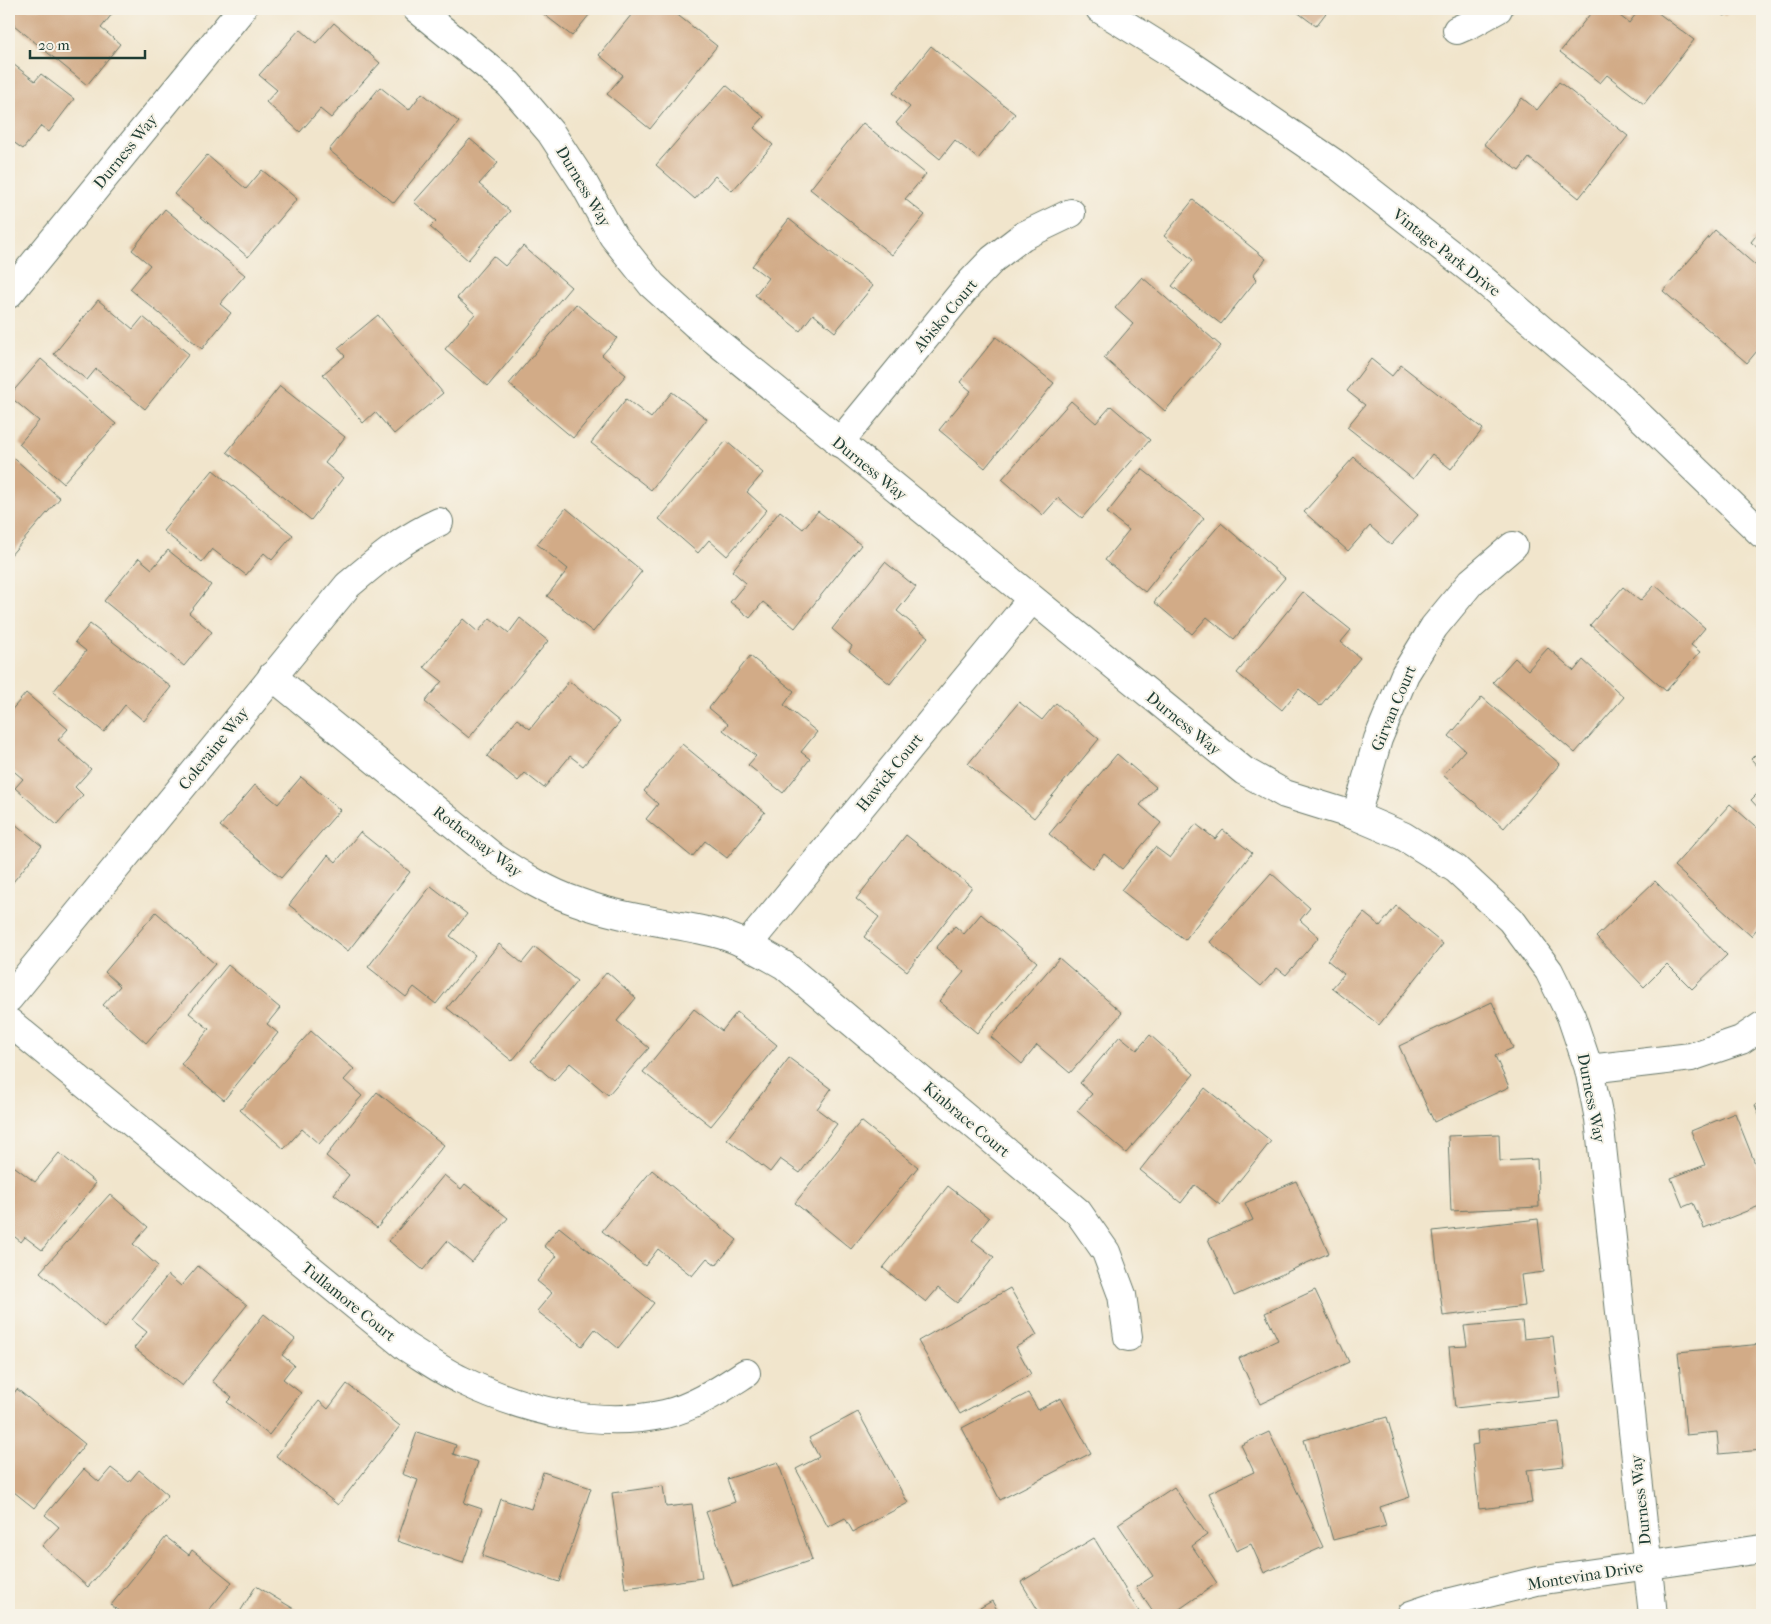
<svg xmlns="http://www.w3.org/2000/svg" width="1771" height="1624" font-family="'IM FELL French Canon',serif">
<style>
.building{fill:#d2ab87}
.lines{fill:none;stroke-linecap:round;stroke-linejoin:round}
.minor-casing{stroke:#687869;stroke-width:30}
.minor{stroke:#fff;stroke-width:28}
.labels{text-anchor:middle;stroke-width:4;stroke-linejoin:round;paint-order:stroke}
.street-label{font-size:16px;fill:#1f3d34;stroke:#f7f3e8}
</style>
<rect width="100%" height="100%" fill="#f7f3e8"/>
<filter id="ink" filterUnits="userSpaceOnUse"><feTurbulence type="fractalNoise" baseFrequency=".02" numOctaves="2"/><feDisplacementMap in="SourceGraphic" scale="10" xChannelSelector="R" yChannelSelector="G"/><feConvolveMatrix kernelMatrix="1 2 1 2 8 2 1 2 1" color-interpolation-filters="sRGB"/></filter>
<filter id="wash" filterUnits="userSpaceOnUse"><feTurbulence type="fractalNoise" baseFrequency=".0096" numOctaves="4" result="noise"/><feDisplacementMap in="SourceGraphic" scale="20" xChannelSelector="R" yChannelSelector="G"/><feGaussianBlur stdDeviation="1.12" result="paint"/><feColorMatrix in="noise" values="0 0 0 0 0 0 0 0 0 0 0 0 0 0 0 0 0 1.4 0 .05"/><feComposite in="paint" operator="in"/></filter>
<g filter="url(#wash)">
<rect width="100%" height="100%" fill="#f1e5cc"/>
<g id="blocks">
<g class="building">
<path d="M 15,9 L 116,9 L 101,28 L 120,44 L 87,85 L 9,21 L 9,17 Z"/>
<path d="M 537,9 L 594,9 L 572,36 Z"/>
<path d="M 636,9 L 670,9 L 717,46 L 650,129 L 607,94 L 623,75 L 599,55 Z"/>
<path d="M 1293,9 L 1329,9 L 1316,26 Z"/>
<path d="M 1594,9 L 1611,9 L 1629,23 L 1640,9 L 1653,9 L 1694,40 L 1644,104 L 1607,75 L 1600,83 L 1560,52 Z"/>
<path d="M 1715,9 L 1731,9 L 1725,16 Z"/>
<path d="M 334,23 L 380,63 L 331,118 L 320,109 L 300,132 L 266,102 L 277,90 L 259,75 L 300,29 L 316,43 Z"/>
<path d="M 931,46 L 1015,114 L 978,159 L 955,140 L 940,159 L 896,123 L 910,107 L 893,93 Z"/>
<path d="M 9,61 L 35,81 L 41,74 L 74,99 L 49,132 L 41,126 L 23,149 L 9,139 Z"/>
<path d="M 1559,82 L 1628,136 L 1579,198 L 1529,158 L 1519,171 L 1484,144 L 1522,98 L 1537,110 Z"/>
<path d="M 726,85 L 764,117 L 754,128 L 773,145 L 732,191 L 715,176 L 695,199 L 656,165 Z"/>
<path d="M 380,87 L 409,110 L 422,93 L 459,122 L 394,203 L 329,150 Z"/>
<path d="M 863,123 L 926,174 L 905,199 L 925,215 L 892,255 L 810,189 Z"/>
<path d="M 470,139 L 498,163 L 479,184 L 510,211 L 468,260 L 430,227 L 436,221 L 414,202 Z"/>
<path d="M 207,155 L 246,189 L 262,170 L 297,199 L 248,257 L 174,194 Z"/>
<path d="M 1193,200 L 1266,259 L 1253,275 L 1257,279 L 1221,324 L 1172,286 L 1193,260 L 1164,236 Z"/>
<path d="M 165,209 L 245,275 L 220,304 L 231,313 L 202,349 L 130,289 L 150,265 L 132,250 Z"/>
<path d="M 789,219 L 873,286 L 835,332 L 813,314 L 800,331 L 755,295 L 768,278 L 752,266 Z"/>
<path d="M 1762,228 L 1762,252 L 1751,242 Z"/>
<path d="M 1715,230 L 1762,271 L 1762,310 L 1759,315 L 1762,318 L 1762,345 L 1747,363 L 1663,291 Z"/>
<path d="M 523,246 L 571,287 L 488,386 L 445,349 L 475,314 L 457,298 L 493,256 L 505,266 Z"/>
<path d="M 1142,277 L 1221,346 L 1165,411 L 1104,358 L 1133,324 L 1115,308 Z"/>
<path d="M 98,300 L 133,329 L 143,317 L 189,354 L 145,409 L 96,369 L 87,380 L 54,354 Z"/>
<path d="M 576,304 L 617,338 L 602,355 L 626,375 L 573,438 L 509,384 Z"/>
<path d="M 378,315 L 443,393 L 394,434 L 375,412 L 363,423 L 323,374 L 345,356 L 338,348 Z"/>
<path d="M 996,337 L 1054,383 L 985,468 L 939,430 L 971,391 L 960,382 Z"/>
<path d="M 41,359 L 116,424 L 63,483 L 19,444 L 39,421 L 9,396 Z"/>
<path d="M 1371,359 L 1392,376 L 1401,365 L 1483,429 L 1451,469 L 1432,454 L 1413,479 L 1347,427 L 1365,405 L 1347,391 Z"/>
<path d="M 280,386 L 345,437 L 325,463 L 343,478 L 311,520 L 227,452 Z"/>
<path d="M 672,392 L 707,419 L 651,490 L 591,443 L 626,399 L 651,418 Z"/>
<path d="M 1071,401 L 1096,423 L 1111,406 L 1150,440 L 1082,518 L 1058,498 L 1043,515 L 1002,479 Z"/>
<path d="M 726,441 L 763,473 L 747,492 L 767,510 L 727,556 L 709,540 L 698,553 L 659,519 Z"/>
<path d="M 9,454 L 60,498 L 9,557 Z"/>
<path d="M 1354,457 L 1418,515 L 1391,545 L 1370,526 L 1348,551 L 1304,512 Z"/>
<path d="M 1142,469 L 1204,518 L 1145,592 L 1105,560 L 1129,530 L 1107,513 Z"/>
<path d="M 213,470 L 293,535 L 272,560 L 264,553 L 246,575 L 212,549 L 202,562 L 163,531 Z"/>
<path d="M 566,508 L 642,571 L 593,632 L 547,596 L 568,569 L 537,544 Z"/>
<path d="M 780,511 L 803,529 L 818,511 L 861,545 L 795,628 L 763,602 L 750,618 L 730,602 L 746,583 L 732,571 Z"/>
<path d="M 1221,523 L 1285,578 L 1234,639 L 1207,617 L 1192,634 L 1154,602 Z"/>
<path d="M 168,550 L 211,585 L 189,613 L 212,632 L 184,666 L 104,601 L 139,558 L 152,569 Z"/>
<path d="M 885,562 L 916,587 L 897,611 L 928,637 L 890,684 L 849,651 L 852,646 L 832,629 Z"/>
<path d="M 1655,585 L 1705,628 L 1691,645 L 1700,652 L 1666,691 L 1590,625 L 1623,587 L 1640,601 Z"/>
<path d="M 1303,592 L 1351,630 L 1341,642 L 1360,658 L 1320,706 L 1299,689 L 1282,710 L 1237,673 Z"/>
<path d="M 490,618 L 509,633 L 520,618 L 548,641 L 469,738 L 425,702 L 442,681 L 424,667 L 463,619 L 478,632 Z"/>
<path d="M 90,624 L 171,687 L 144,721 L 125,705 L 104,732 L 53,692 L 86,651 L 75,642 Z"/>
<path d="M 1548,648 L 1574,671 L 1583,660 L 1624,697 L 1575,753 L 1493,682 L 1515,658 L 1528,670 Z"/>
<path d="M 750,656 L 794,691 L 784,705 L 817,732 L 801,752 L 810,759 L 783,793 L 748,765 L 756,756 L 723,730 L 728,724 L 709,708 Z"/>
<path d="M 569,681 L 620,722 L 583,766 L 570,756 L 544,788 L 525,773 L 518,781 L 487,756 L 517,719 L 530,729 Z"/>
<path d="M 26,693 L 68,729 L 58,740 L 91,769 L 75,787 L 83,795 L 57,825 L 15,788 L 23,779 L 9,767 L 9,713 Z"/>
<path d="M 1482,697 L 1560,764 L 1504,828 L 1443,775 L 1465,750 L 1449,736 Z"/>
<path d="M 1019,702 L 1042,720 L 1056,703 L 1099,739 L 1034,818 L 968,764 Z"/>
<path d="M 682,744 L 765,812 L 727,858 L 705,841 L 692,857 L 646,819 L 658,804 L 644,791 Z"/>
<path d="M 1762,748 L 1762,771 L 1751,759 Z"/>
<path d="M 1117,754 L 1156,787 L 1140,805 L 1161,823 L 1122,869 L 1104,854 L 1092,869 L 1049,834 Z"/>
<path d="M 301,777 L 340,810 L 281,878 L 220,826 L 255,785 L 278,804 Z"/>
<path d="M 1762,789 L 1762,812 L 1751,800 Z"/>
<path d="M 1730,804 L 1762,832 L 1762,923 L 1751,936 L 1674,866 Z"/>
<path d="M 9,819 L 42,846 L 9,887 Z"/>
<path d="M 1196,824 L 1215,839 L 1223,830 L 1252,853 L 1185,940 L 1121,890 L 1155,847 L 1170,858 Z"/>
<path d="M 360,832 L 410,872 L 348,951 L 289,905 L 328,855 L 336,862 Z"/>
<path d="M 906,835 L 972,887 L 907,971 L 864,937 L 879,917 L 856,899 Z"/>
<path d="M 1271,873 L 1310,908 L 1300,920 L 1319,937 L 1286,975 L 1277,968 L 1261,986 L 1210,942 Z"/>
<path d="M 1655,881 L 1727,955 L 1692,989 L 1667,964 L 1644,987 L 1596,937 Z"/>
<path d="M 431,886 L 467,914 L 450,936 L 475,955 L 436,1004 L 414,987 L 406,997 L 368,967 Z"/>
<path d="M 1396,906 L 1443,944 L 1379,1025 L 1332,988 L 1344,974 L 1327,960 L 1364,913 L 1380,926 Z"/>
<path d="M 156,912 L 215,964 L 146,1043 L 103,1005 L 120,986 L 105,972 Z"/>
<path d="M 981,914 L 1037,962 L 977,1033 L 939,1001 L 964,972 L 936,948 L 955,926 L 964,934 Z"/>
<path d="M 499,944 L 522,963 L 535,947 L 577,981 L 512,1061 L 447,1008 Z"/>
<path d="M 1059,958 L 1122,1013 L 1070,1073 L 1037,1045 L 1022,1064 L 991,1037 Z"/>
<path d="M 228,965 L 280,1008 L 267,1024 L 278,1033 L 224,1100 L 181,1064 L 209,1029 L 189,1013 Z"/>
<path d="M 607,972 L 636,998 L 617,1021 L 649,1048 L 608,1095 L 570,1063 L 554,1081 L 531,1061 Z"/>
<path d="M 1492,1002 L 1513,1048 L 1495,1056 L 1509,1087 L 1434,1122 L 1399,1046 Z"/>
<path d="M 694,1009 L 722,1031 L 737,1012 L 777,1045 L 711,1126 L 643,1072 Z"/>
<path d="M 311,1031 L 354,1069 L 344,1080 L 362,1096 L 319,1144 L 302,1129 L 284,1149 L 240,1110 Z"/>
<path d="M 1150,1035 L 1194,1074 L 1126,1153 L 1077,1111 L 1092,1094 L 1080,1083 L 1120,1036 L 1137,1050 Z"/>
<path d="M 789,1058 L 831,1089 L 817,1109 L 837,1124 L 800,1173 L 780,1159 L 770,1172 L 727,1139 Z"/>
<path d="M 1205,1088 L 1271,1141 L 1220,1205 L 1195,1185 L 1181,1203 L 1140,1170 Z"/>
<path d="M 377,1092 L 444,1145 L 377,1228 L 334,1194 L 349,1175 L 326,1156 Z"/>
<path d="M 1762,1102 L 1762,1121 L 1755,1105 Z"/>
<path d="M 1735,1113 L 1762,1181 L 1762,1205 L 1704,1228 L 1693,1203 L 1683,1207 L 1671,1178 L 1705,1165 L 1691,1131 Z"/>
<path d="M 861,1121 L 918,1167 L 851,1249 L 795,1203 Z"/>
<path d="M 1499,1134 L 1500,1161 L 1537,1159 L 1539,1207 L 1451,1211 L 1448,1136 Z"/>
<path d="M 59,1153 L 96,1183 L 42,1250 L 25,1237 L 21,1242 L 9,1232 L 9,1167 L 11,1164 L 35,1182 Z"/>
<path d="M 652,1170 L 737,1240 L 716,1265 L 707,1258 L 692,1276 L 658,1249 L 645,1266 L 602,1231 Z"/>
<path d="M 444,1175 L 461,1189 L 465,1184 L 508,1218 L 472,1262 L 447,1241 L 423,1270 L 389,1241 Z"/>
<path d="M 1296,1181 L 1329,1253 L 1234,1296 L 1208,1239 L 1253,1220 L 1245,1203 Z"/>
<path d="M 948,1186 L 989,1218 L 972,1240 L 994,1257 L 957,1303 L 938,1288 L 926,1302 L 883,1268 Z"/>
<path d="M 110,1194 L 148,1227 L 133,1244 L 158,1266 L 104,1328 L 40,1272 Z"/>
<path d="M 1538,1219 L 1544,1272 L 1521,1275 L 1525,1306 L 1443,1316 L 1433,1231 Z"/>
<path d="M 559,1227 L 654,1303 L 618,1348 L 595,1329 L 582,1346 L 537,1311 L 552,1293 L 537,1281 L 557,1256 L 544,1246 Z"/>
<path d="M 198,1266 L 247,1305 L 182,1386 L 134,1348 L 147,1332 L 132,1320 L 168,1275 L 181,1286 Z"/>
<path d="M 1010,1288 L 1037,1335 L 1016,1347 L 1031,1374 L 960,1414 L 918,1341 Z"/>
<path d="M 1315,1290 L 1349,1362 L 1260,1404 L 1239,1358 L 1278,1340 L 1265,1313 Z"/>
<path d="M 264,1314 L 295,1339 L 282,1355 L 294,1365 L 283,1379 L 301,1393 L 269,1435 L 227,1402 L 232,1397 L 212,1381 Z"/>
<path d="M 1522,1321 L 1524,1339 L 1553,1336 L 1560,1397 L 1455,1408 L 1449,1347 L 1467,1346 L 1464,1326 Z"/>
<path d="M 1762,1344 L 1762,1450 L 1719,1454 L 1717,1432 L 1686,1435 L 1678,1352 Z"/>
<path d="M 347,1384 L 400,1426 L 338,1505 L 276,1456 L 319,1401 L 328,1409 Z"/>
<path d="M 17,1389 L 85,1444 L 34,1508 L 9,1488 L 9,1400 Z"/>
<path d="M 1028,1393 L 1038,1410 L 1061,1398 L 1091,1453 L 1000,1500 L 962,1428 Z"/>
<path d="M 858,1412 L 908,1503 L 853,1532 L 845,1518 L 828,1527 L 796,1469 L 819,1457 L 809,1438 Z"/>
<path d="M 1387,1417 L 1410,1497 L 1380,1507 L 1386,1526 L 1333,1540 L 1304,1440 Z"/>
<path d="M 1559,1422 L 1564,1466 L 1527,1470 L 1532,1503 L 1479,1509 L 1472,1445 L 1478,1444 L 1477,1431 Z"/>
<path d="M 417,1432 L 456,1445 L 453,1454 L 478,1462 L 464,1503 L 482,1509 L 463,1563 L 397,1541 L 418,1480 L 402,1474 Z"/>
<path d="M 1269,1432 L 1323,1547 L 1264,1573 L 1251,1544 L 1236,1551 L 1209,1493 L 1254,1472 L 1241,1445 Z"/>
<path d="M 778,1462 L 812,1560 L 733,1587 L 706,1512 L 735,1502 L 727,1479 Z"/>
<path d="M 111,1468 L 129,1482 L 139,1470 L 168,1495 L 88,1587 L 42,1546 L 59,1527 L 45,1515 L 84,1469 L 99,1482 Z"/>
<path d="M 543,1472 L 591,1488 L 559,1582 L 482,1556 L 501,1499 L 531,1509 Z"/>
<path d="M 663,1486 L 666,1507 L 692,1504 L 702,1578 L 625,1588 L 612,1493 Z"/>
<path d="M 1174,1487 L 1207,1535 L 1192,1546 L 1217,1583 L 1171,1615 L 1155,1615 L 1136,1587 L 1153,1576 L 1118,1524 Z"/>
<path d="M 166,1537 L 189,1555 L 192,1550 L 232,1582 L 205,1615 L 158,1615 L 154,1612 L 151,1615 L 124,1615 L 111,1605 Z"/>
<path d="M 1094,1538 L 1141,1615 L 1041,1615 L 1021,1582 Z"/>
<path d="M 256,1586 L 304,1615 L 238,1615 Z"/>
<path d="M 992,1601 L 1000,1615 L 968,1615 Z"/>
</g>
</g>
</g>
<g filter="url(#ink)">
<use href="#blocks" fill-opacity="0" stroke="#687869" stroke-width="1"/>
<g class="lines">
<g class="minor-casing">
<g id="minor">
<path d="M 417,9 L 509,84 L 551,133 L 583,182 L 613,236 L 652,285 L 695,324 L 1244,771 L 1285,794 L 1356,816 L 1403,836 L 1456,869 L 1511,920 L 1549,971 L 1571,1016 L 1589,1069 L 1599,1119 L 1653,1615"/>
<path d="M 1100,9 L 1187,63 L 1337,165 L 1480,277 L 1618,395 L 1762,534"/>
<path d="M 1457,30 L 1473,23 L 1498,9"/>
<path d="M 9,294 L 242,9"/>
<path d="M 839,443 L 970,283 L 993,259 L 1023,236 L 1071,213"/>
<path d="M 272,676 L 495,858 C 521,875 548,892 578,902 C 623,919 670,922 715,933 C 740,939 762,953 784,965 L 1078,1212 L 1106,1252 L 1122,1295 L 1128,1337"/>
<path d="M 1356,816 L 1378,739 L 1405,674 L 1434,627 L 1471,582 L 1513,546"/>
<path d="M 748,944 L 1031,600"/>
<path d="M 9,998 L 348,585 C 378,560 403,538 439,522"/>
<path d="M 9,1022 L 406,1347 C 424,1358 442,1371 461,1380 C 523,1410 597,1429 665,1414 C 695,1407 721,1389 746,1373"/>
<path d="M 1589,1069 L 1691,1057 L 1741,1040 L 1762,1026"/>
<path d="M 1411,1615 L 1443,1604 L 1537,1581 L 1762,1549"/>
</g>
</g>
<use href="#minor" class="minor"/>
</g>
</g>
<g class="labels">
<g class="street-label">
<text transform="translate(125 151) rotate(-51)" y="6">Durness Way</text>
<text transform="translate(584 186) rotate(59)" y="6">Durness Way</text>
<text transform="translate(1447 252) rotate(38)" y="6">Vintage Park Drive</text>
<text transform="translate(945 315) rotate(-50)" y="6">Abisko Court</text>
<text transform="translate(870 468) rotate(39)" y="6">Durness Way</text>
<text transform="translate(1393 708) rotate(-67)" y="6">Girvan Court</text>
<text transform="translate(1184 723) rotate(39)" y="6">Durness Way</text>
<text transform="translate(213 748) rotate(-51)" y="6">Coleraine Way</text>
<text transform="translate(889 772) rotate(-51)" y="6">Hawick Court</text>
<text transform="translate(478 841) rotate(37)" y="6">Rothensay Way</text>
<text transform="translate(1592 1098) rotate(79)" y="6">Durness Way</text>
<text transform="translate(967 1119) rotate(40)" y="6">Kinbrace Court</text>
<text transform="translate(349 1301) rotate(39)" y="6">Tullamore Court</text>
<text transform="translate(1640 1500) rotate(-96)" y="6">Durness Way</text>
<text transform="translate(1585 1575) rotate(-9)" y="6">Montevina Drive</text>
</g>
</g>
<rect width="1771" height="1624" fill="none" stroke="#f7f3e8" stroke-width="30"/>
<path d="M30 50v8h115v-8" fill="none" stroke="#1f3d34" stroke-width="2.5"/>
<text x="38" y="50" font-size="15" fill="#1f3d34" stroke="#f7f3e8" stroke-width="4" paint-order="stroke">20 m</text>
</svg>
